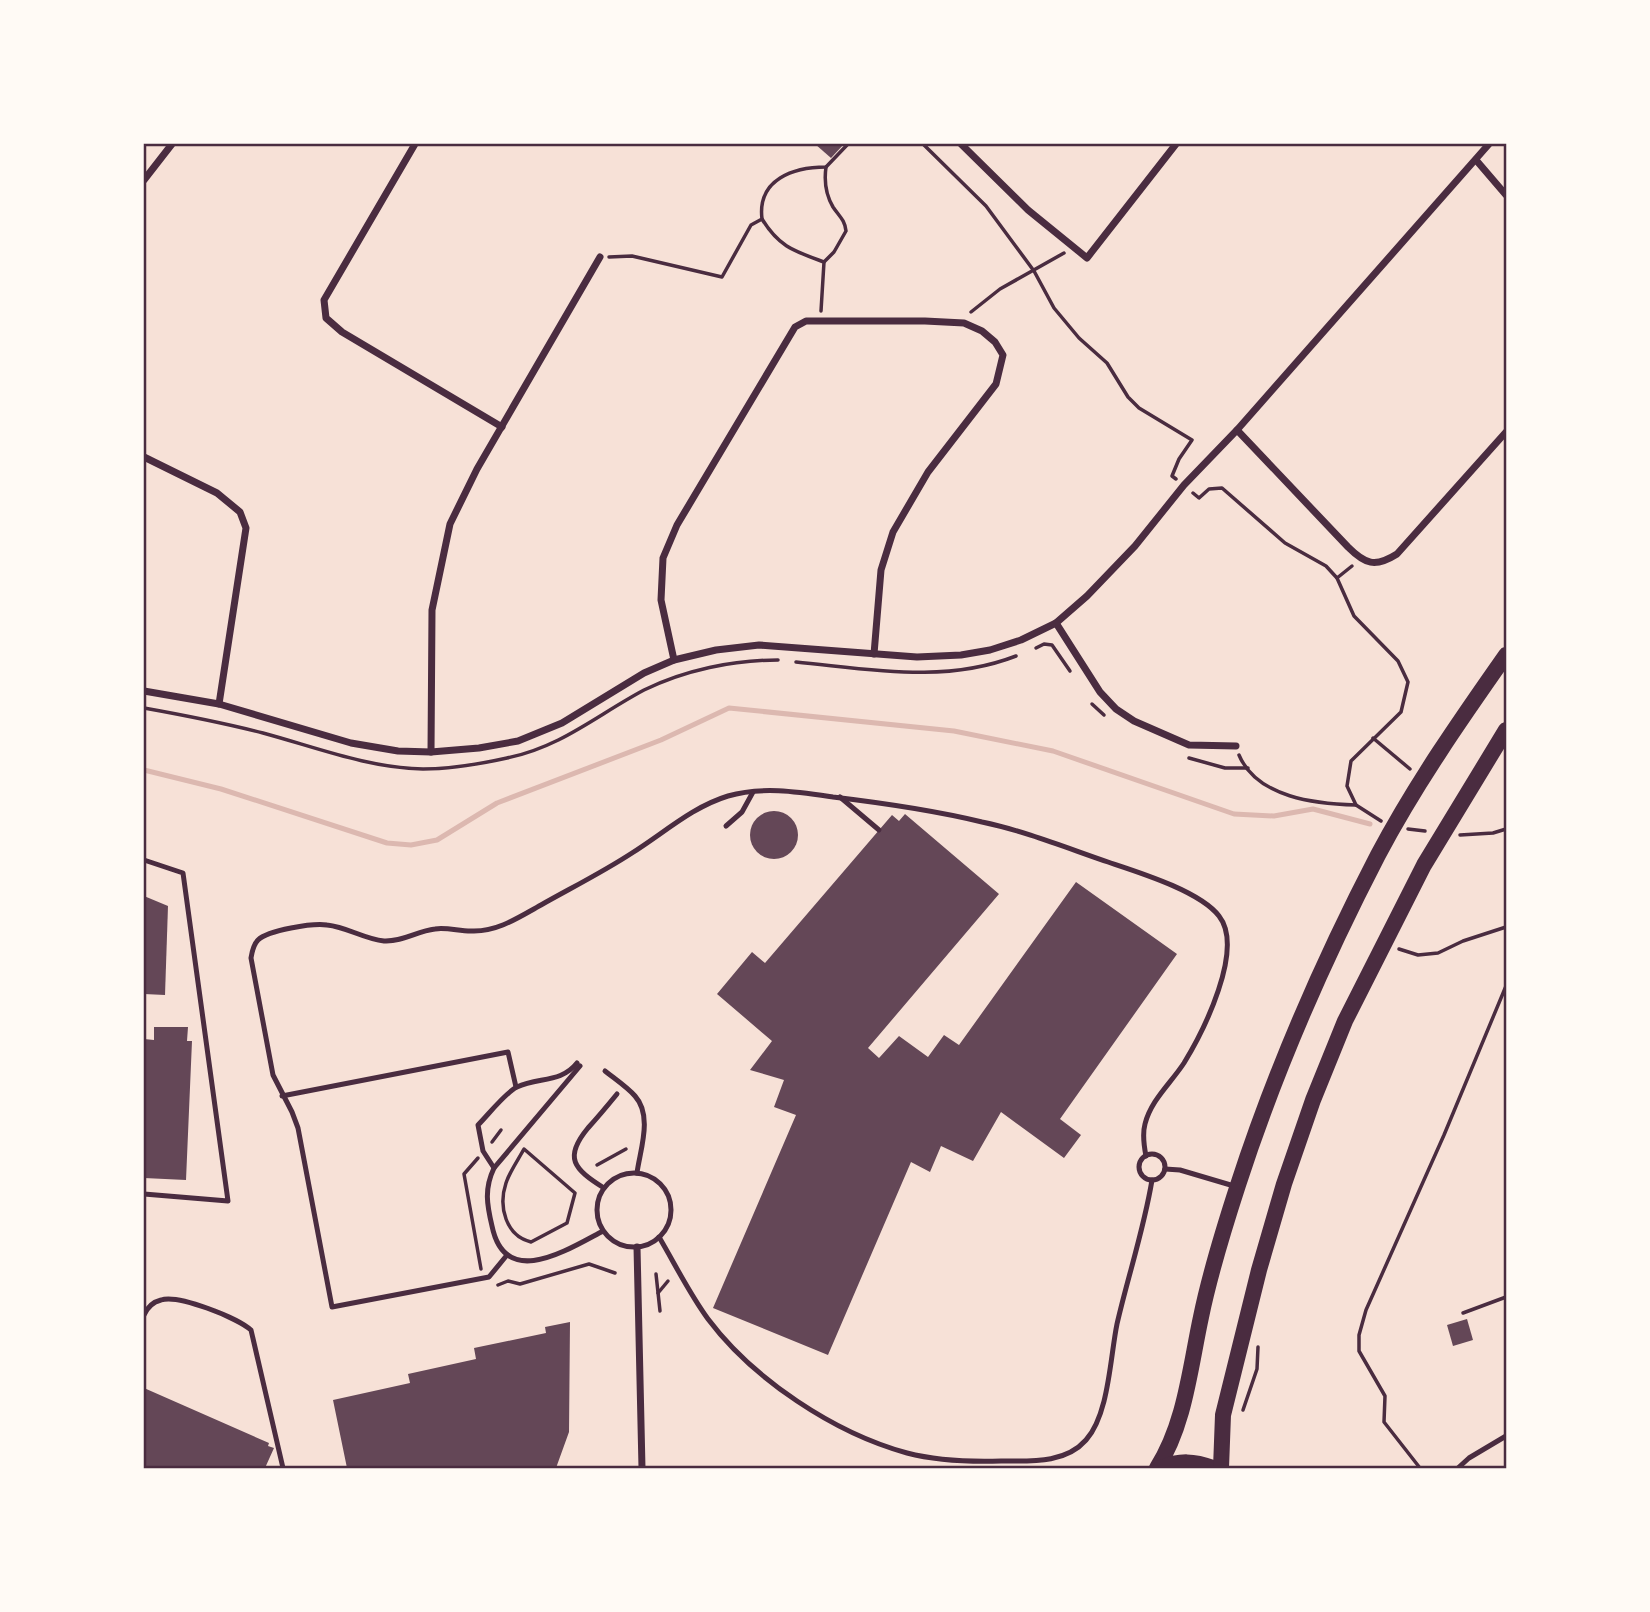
<svg xmlns="http://www.w3.org/2000/svg" width="1650" height="1612" font-family="Roboto,sans-serif">
<style>
.lines{fill:none;stroke-linecap:round;stroke-linejoin:round}
.stream{stroke:#dcb8b0;stroke-width:5}
.building{fill:#644757}
.path{stroke:#4a2c40;stroke-width:3.5}
.service{stroke:#4a2c40;stroke-width:5}
.minor{stroke:#4a2c40;stroke-width:7}
.primary{stroke:#4a2c40;stroke-width:16}
.neatline{fill:none;stroke:#4a2c40;stroke-width:2.5}
</style>
<rect width="100%" height="100%" fill="#f7e1d7"/>
<g class="lines">
<path class="stream" d="M 144,770 L 221,789 L 387,843 L 411,845 L 437,840 L 497,803 L 661,740 L 729,708 L 954,731 L 1053,751 L 1234,814 L 1274,816 L 1313,809 L 1370,824"/>
</g>
<g class="building">
<path d="M 815,144 L 844,144 L 831,158 Z"/>
<circle cx="774" cy="835" r="24"/>
<path d="M 905,814 L 999,894 L 868,1048 L 879,1058 L 899,1036 L 928,1057 L 944,1035 L 959,1045 L 1076,882 L 1177,954 L 1060,1119 L 1081,1135 L 1064,1158 L 1001,1112 L 973,1161 L 941,1146 L 930,1172 L 911,1162 L 828,1355 L 713,1308 L 796,1115 L 774,1107 L 784,1080 L 750,1070 L 772,1041 L 717,994 L 752,952 L 765,963 L 892,815 L 899,821 Z"/>
<path d="M 144,896 L 168,906 L 165,995 L 144,994 Z"/>
<path d="M 154,1027 L 188,1027 L 187,1041 L 192,1041 L 186,1180 L 144,1178 L 144,1039 L 154,1040 Z"/>
<path d="M 1467,1319 L 1473,1340 L 1453,1346 L 1447,1325 Z"/>
<path d="M 570,1322 L 569,1432 L 556,1468 L 347,1468 L 333,1400 L 410,1383 L 408,1374 L 476,1359 L 474,1348 L 546,1333 L 545,1327 Z"/>
<path d="M 144,1388 L 269,1443 L 268,1446 L 274,1448 L 265,1468 L 144,1468 Z"/>
</g>
<g class="lines">
<g class="path">
<path d="M 923,144 L 986,206 L 1034,271 L 1054,308 L 1079,338 L 1107,363 L 1128,397 L 1139,408 L 1192,440 L 1179,459 L 1172,476 L 1176,479"/>
<path d="M 762,219 C 757,179 794,167 826,167 L 848,144"/>
<path d="M 609,257 L 632,256 L 722,277 L 751,225 L 762,219 C 779,247 794,251 824,262 L 821,311"/>
<path d="M 824,262 L 834,252 L 846,231 C 845,220 839,216 833,207 C 826,195 824,181 826,167"/>
<path d="M 971,312 L 1000,289 L 1064,253"/>
<path d="M 1193,493 L 1199,498 L 1209,489 L 1222,488 L 1285,543 L 1326,566 L 1337,578 L 1354,616 L 1398,661 L 1408,682 L 1401,712 L 1351,761 L 1347,786 L 1356,805 L 1381,821"/>
<path d="M 1337,578 L 1352,566"/>
<path d="M 1036,648 L 1044,644 L 1052,645 L 1070,671"/>
<path d="M 796,662 C 870,669 944,684 1016,656"/>
<path d="M 1092,704 L 1104,715"/>
<path d="M 144,708 C 183,715 224,723 263,733 C 315,747 368,768 423,769 C 450,769 480,764 507,758 C 561,747 597,715 644,690 C 685,670 733,660 778,660"/>
<path d="M 1373,738 L 1410,769"/>
<path d="M 1239,755 C 1257,798 1317,804 1356,805"/>
<path d="M 1189,758 L 1225,768 L 1248,768"/>
<path d="M 1408,829 L 1425,831"/>
<path d="M 1460,835 L 1493,833 L 1506,829"/>
<path d="M 1399,949 L 1418,955 L 1438,953 L 1463,941 L 1506,927"/>
<path d="M 492,1142 L 501,1130"/>
<path d="M 524,1149 L 575,1193 L 567,1223 L 531,1242 C 506,1236 498,1207 506,1183 C 510,1171 518,1160 524,1149 Z"/>
<path d="M 478,1158 L 464,1174 L 481,1269"/>
<path d="M 597,1165 L 626,1149"/>
<path d="M 656,1274 L 660,1311"/>
<path d="M 498,1285 L 508,1281 L 520,1284 L 589,1264 L 615,1273"/>
<path d="M 658,1293 L 668,1281"/>
<path d="M 1463,1313 L 1506,1297"/>
<path d="M 1243,1410 L 1257,1369 L 1258,1347"/>
<path d="M 1420,1468 L 1384,1422 L 1385,1396 L 1359,1351 L 1359,1335 L 1366,1310 L 1444,1135 L 1506,986"/>
</g>
<g class="service">
<path d="M 840,797 L 879,830"/>
<path d="M 726,826 L 742,812 L 753,792"/>
<path d="M 144,860 L 183,873 L 228,1201 L 144,1194"/>
<path d="M 580,1066 L 494,1168 C 484,1189 487,1205 492,1226 C 505,1290 567,1250 603,1231"/>
<path d="M 605,1071 C 615,1079 627,1087 635,1096 C 653,1116 640,1150 637,1173"/>
<path d="M 282,1096 L 508,1052 L 516,1087"/>
<circle cx="1152" cy="1167" r="13"/>
<path d="M 494,1168 L 483,1151 L 478,1125 C 488,1115 506,1092 517,1087 C 539,1077 561,1083 577,1063"/>
<path d="M 1165,1169 L 1180,1170 L 1234,1186"/>
<circle cx="634" cy="1210" r="37"/>
<path d="M 604,1188 C 574,1169 563,1158 588,1128 C 598,1117 608,1105 617,1094"/>
<path d="M 659,1237 C 675,1264 689,1293 708,1319 C 753,1379 834,1433 907,1453 C 938,1461 969,1462 1001,1461 C 1030,1461 1065,1464 1086,1440 C 1109,1414 1110,1358 1117,1324 C 1128,1276 1144,1229 1152,1180"/>
<path d="M 507,1255 L 489,1277 L 332,1307 L 298,1128 L 292,1112 L 273,1075 L 251,958 C 252,952 253,945 258,940 C 268,930 313,923 327,925 C 347,927 364,939 384,941 C 403,942 417,931 435,929 C 448,927 461,932 474,931 C 499,931 519,917 541,905 C 571,888 603,872 632,853 C 664,833 692,807 728,796 C 762,786 799,792 833,797 C 883,803 933,810 982,822 C 1025,831 1067,848 1108,862 C 1138,872 1200,891 1219,916 C 1245,949 1203,1032 1184,1063 C 1171,1083 1151,1100 1145,1124 C 1142,1135 1144,1146 1146,1156"/>
<path d="M 144,1315 C 147,1308 153,1302 161,1300 C 178,1294 238,1318 251,1330 L 283,1468"/>
<path d="M 1458,1468 L 1469,1458 L 1506,1436"/>
</g>
<g class="minor">
<path d="M 415,144 L 324,300 L 326,318 L 342,332 L 502,427"/>
<path d="M 961,144 L 1028,210 L 1087,258 L 1176,144"/>
<path d="M 1476,160 L 1506,195"/>
<path d="M 144,180 L 172,144"/>
<path d="M 1237,430 L 1348,547 C 1365,564 1375,568 1397,554 L 1506,432"/>
<path d="M 144,457 L 217,493 L 240,512 L 246,528 L 219,704"/>
<path d="M 1056,623 L 1100,692 L 1116,709 L 1134,721 L 1189,745 L 1236,746"/>
<path d="M 674,660 L 661,600 L 663,558 L 677,525 L 795,327 L 806,321 L 925,321 L 964,323 L 982,331 L 995,342 L 1003,355 L 996,384 L 928,472 L 893,532 L 881,570 L 874,654"/>
<path d="M 144,691 L 219,704 L 351,743 L 398,751 L 431,752 L 479,748 L 518,741 L 562,723 L 644,673 L 674,660 L 716,650 L 759,645 L 917,657 L 961,655 L 990,650 L 1021,640 L 1056,623 L 1087,596 L 1135,546 L 1184,485 L 1237,430 L 1489,144"/>
<path d="M 431,752 L 432,610 L 450,524 L 477,469 L 600,257"/>
<path d="M 637,1247 L 642,1468"/>
</g>
<g class="primary">
<path d="M 1157,1468 C 1185,1424 1190,1368 1201,1317 C 1210,1273 1224,1228 1238,1185 C 1275,1071 1323,961 1378,855 C 1415,785 1461,719 1506,655"/>
<path d="M 1161,1468 C 1180,1460 1194,1461 1213,1468"/>
<path d="M 1221,1468 L 1223,1415 L 1259,1270 L 1284,1184 L 1313,1100 L 1345,1021 L 1424,865 L 1506,730"/>
</g>
</g>
<rect width="1650" height="1612" fill="none" stroke="#fffaf5" stroke-width="290"/>
<rect x="145" y="145" width="1360" height="1322" class="neatline"/>
</svg>
